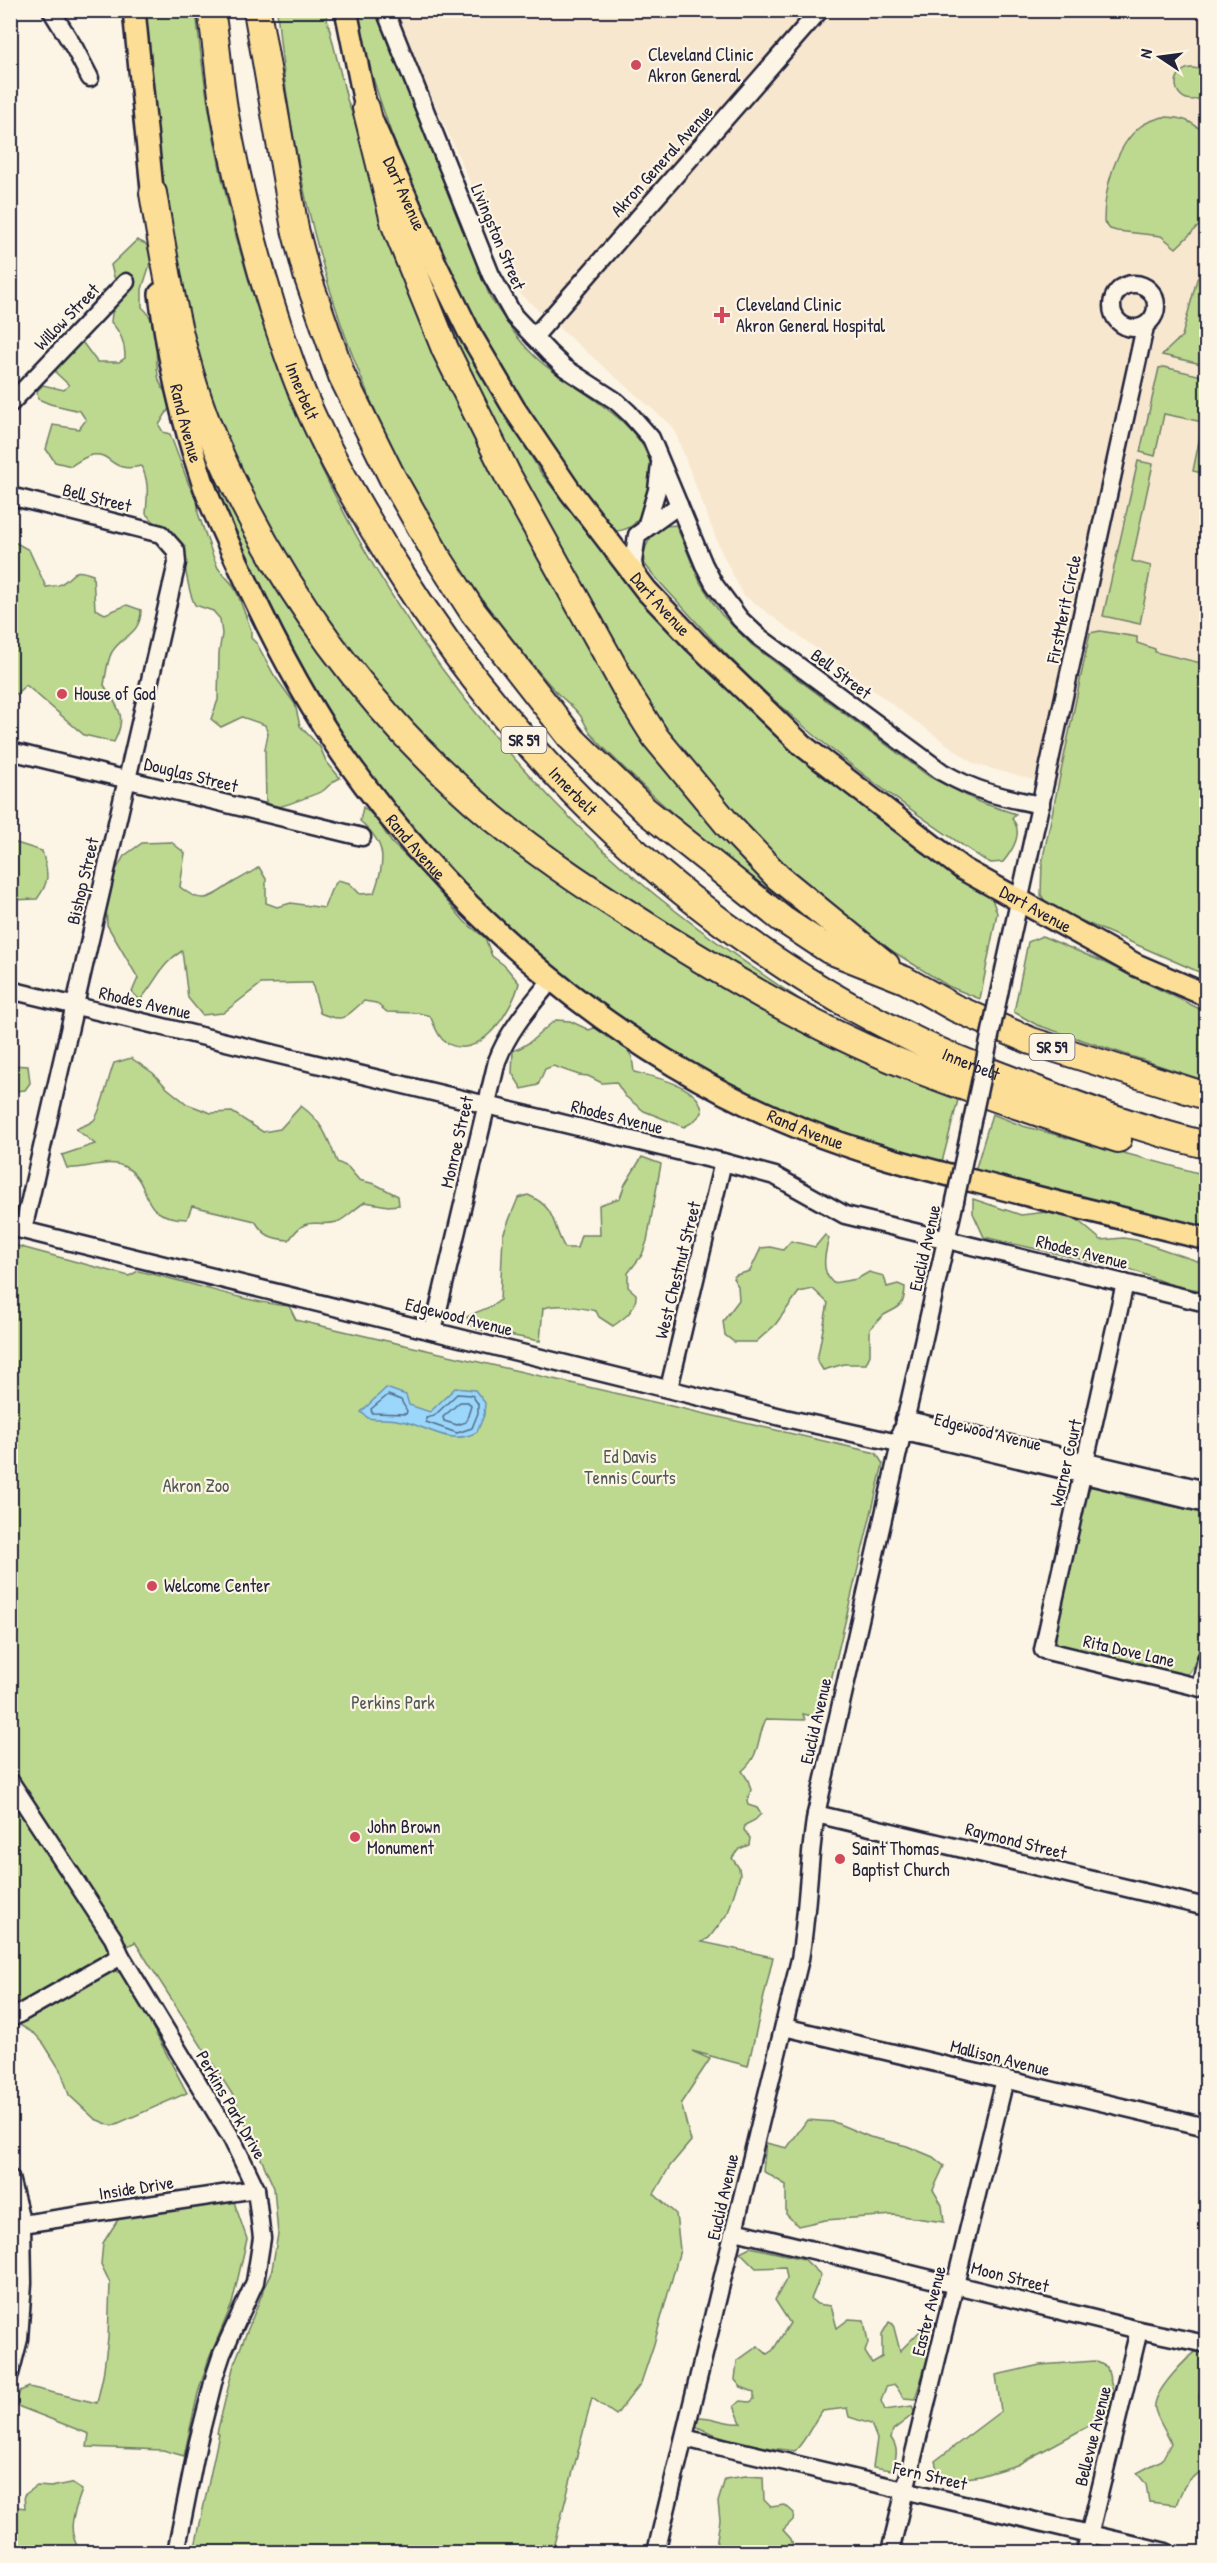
<svg xmlns="http://www.w3.org/2000/svg" width="1217" height="2563" font-family="'Patrick Hand',sans-serif">
<style>
.built{fill:#f8e7cf}
.green{fill:#bdd990;stroke:#707e66;stroke-width:1.5}
.water{fill:#9ad7fb;stroke:#6a8fae;stroke-width:1.5}
.lines{fill:none;stroke-linecap:round;stroke-linejoin:round}
.shore{stroke:#526a88;stroke-width:1.5}
.minor-casing{stroke:#22223b;stroke-width:21}
.major-casing{stroke:#22223b;stroke-width:26}
.highway-casing{stroke:#22223b;stroke-width:30}
.minor{stroke:#fcf5e5;stroke-width:16}
.major{stroke:#fcde96;stroke-width:21}
.highway{stroke:#fcde96;stroke-width:26}
.minor-bridge-casing{stroke:#22223b;stroke-width:21;stroke-linecap:butt}
.minor-bridge{stroke:#fcf5e5;stroke-width:16}
.poi-dot{fill:#d1495b;stroke:#fcf5e5;stroke-width:2}
.labels{text-anchor:middle;stroke-width:4.5;stroke-linejoin:round;paint-order:stroke}
.shield{fill:#fcf5e5;stroke:#63616e;stroke-width:1.5}
.shield-label{font-size:16px;font-weight:bold;fill:#22223b}
.poi-label{font-size:18px;fill:#22223b;stroke:#fcf5e5;text-anchor:start}
.street-label{font-size:18px;fill:#22223b;stroke:#fcf5e5}
.park-label{font-size:18px;fill:#505954;stroke:#fcf5e5}
</style>
<rect width="100%" height="100%" fill="#fcf5e5"/>
<filter id="ink" filterUnits="userSpaceOnUse"><feTurbulence type="fractalNoise" baseFrequency=".0167" numOctaves="2"/><feDisplacementMap in="SourceGraphic" scale="12" xChannelSelector="R" yChannelSelector="G"/><feConvolveMatrix kernelMatrix="1 2 1 2 8 2 1 2 1" color-interpolation-filters="sRGB"/></filter>
<g filter="url(#ink)">
<path class="built" d="M 393,11 L 1206,11 L 1206,973 L 1041,895 L 1074,791 L 974,764 L 743,595 L 720,549 L 673,427 L 521,295 Z"/>
<g class="green">
<path d="M 142,11 L 196,11 C 228,337 362,623 602,849 C 666,908 738,959 811,1007 L 808,1012 L 739,976 L 485,804 L 337,645 L 226,453 L 169,254 Z"/>
<path d="M 277,11 L 325,11 L 347,99 L 379,192 L 559,586 L 782,888 L 774,899 C 722,855 668,812 619,763 C 609,753 598,743 590,732 C 586,727 584,720 579,714 C 573,706 564,700 556,692 C 532,665 509,635 487,606 C 357,424 297,231 277,11 Z"/>
<path d="M 354,11 L 375,11 L 490,297 C 505,320 520,344 541,362 C 578,394 659,426 652,486 C 651,493 647,500 644,507 C 638,522 632,530 615,531 L 605,525 C 585,498 564,472 545,444 C 458,312 393,163 354,11 Z"/>
<circle cx="1192" cy="84" r="16"/>
<path d="M 1163,117 C 1182,117 1193,121 1206,135 L 1206,219 L 1176,248 L 1161,236 L 1117,231 L 1110,229 L 1104,222 C 1104,190 1115,146 1141,126 C 1148,121 1156,119 1163,117 Z"/>
<path d="M 408,227 L 474,361 L 541,473 L 643,601 L 700,663 L 790,749 L 889,825 L 991,896 L 997,913 L 980,999 L 948,986 L 846,922 L 732,821 L 633,688 L 473,393 Z"/>
<path d="M 137,240 L 146,244 L 152,258 L 142,289 L 142,307 C 162,324 153,357 159,380 C 162,390 169,395 171,405 L 159,425 L 163,432 L 170,434 L 189,485 L 198,503 L 198,513 L 213,556 L 218,568 L 232,584 L 238,595 L 251,630 L 251,638 L 257,644 L 274,675 L 295,704 L 300,726 L 320,747 L 326,761 L 340,778 C 332,781 330,785 324,790 C 320,793 279,808 274,808 C 271,807 269,805 266,804 L 265,749 L 268,734 L 265,725 L 242,717 L 221,727 L 211,719 L 218,700 L 219,653 L 222,634 L 220,619 L 213,611 L 195,605 C 186,588 188,569 180,551 C 171,532 159,528 146,514 C 147,498 150,481 141,466 C 110,474 113,452 92,455 C 85,456 78,462 71,466 L 55,462 L 46,449 L 53,425 L 79,429 L 86,420 L 80,411 L 50,404 L 38,399 L 37,391 L 43,385 L 64,390 L 69,385 L 56,373 L 56,367 L 77,343 L 83,343 L 97,362 L 119,362 L 125,358 C 125,343 121,333 111,322 L 112,313 L 124,293 L 114,277 L 111,265 Z"/>
<path d="M 1206,266 L 1206,365 L 1162,355 L 1182,336 L 1197,279 Z"/>
<path d="M 1164,367 L 1206,377 L 1206,474 L 1193,471 L 1203,422 L 1164,414 L 1155,456 L 1140,452 L 1159,368 Z"/>
<path d="M 217,461 L 295,602 L 481,815 L 886,1066 L 884,1071 L 958,1100 L 941,1166 L 826,1130 L 749,1097 L 648,1038 L 558,973 L 471,895 L 380,794 L 306,684 L 231,528 L 210,464 Z"/>
<path d="M 1138,461 L 1153,464 L 1132,561 L 1151,566 L 1140,624 L 1103,616 Z"/>
<path d="M 676,525 L 700,582 L 712,601 L 721,614 L 752,645 L 930,777 L 979,802 L 1016,814 L 1012,819 C 1024,832 1012,851 1003,862 L 991,863 L 983,859 C 876,788 774,711 689,614 C 674,597 657,581 644,563 C 642,549 651,531 666,526 C 669,525 672,526 676,525 Z"/>
<path d="M 11,540 L 29,550 L 46,587 C 51,586 58,586 61,584 C 77,574 71,567 93,575 L 95,609 L 105,614 L 127,605 L 141,610 C 141,635 121,636 112,652 C 107,660 106,675 104,685 C 118,708 128,715 114,742 L 84,735 L 26,685 L 11,698 Z"/>
<path d="M 1100,631 L 1137,637 L 1137,643 L 1155,649 L 1155,652 L 1201,663 L 1198,677 L 1202,682 L 1206,683 L 1206,975 L 1048,906 L 1041,895 L 1042,862 L 1090,633 Z"/>
<path d="M 363,807 L 375,817 L 392,843 L 419,869 L 465,922 L 485,938 L 492,956 L 505,966 L 519,983 C 513,1010 477,1066 444,1041 C 437,1035 434,1024 430,1016 L 418,1013 L 387,1012 L 376,1003 L 364,1001 C 345,1016 346,1024 320,1013 L 312,983 L 305,983 L 261,984 L 223,1013 L 202,1015 L 188,998 L 182,951 C 160,964 157,981 140,1000 L 132,992 L 138,978 L 107,925 L 106,905 L 109,882 L 124,856 L 142,843 L 171,842 L 185,853 L 180,887 C 205,908 213,895 234,882 C 243,877 251,873 259,867 L 266,879 L 266,903 L 277,907 L 291,903 L 324,908 L 331,890 L 338,880 L 349,883 L 360,894 L 374,893 C 385,861 388,845 360,821 Z"/>
<path d="M 10,841 L 42,851 C 48,873 51,880 37,899 L 11,900 Z"/>
<path d="M 1042,936 L 1101,961 L 1206,1012 L 1206,1081 L 1037,1025 L 1014,1012 L 1028,942 Z"/>
<path d="M 556,1020 L 570,1021 L 589,1030 L 599,1026 L 612,1026 L 632,1057 L 634,1072 C 655,1077 703,1086 702,1113 L 693,1122 L 684,1127 L 644,1111 L 625,1096 L 616,1082 L 602,1083 L 588,1076 L 579,1075 L 553,1066 L 545,1069 L 538,1085 L 522,1089 L 512,1073 L 513,1051 C 536,1042 538,1032 556,1020 Z"/>
<path d="M 131,1058 L 153,1073 L 167,1088 L 187,1104 L 211,1113 L 232,1112 L 263,1132 L 280,1129 L 301,1106 C 322,1121 328,1138 337,1162 L 348,1167 L 359,1180 L 375,1184 L 398,1196 L 399,1205 L 388,1206 L 365,1202 C 358,1206 343,1221 337,1222 C 314,1228 308,1213 289,1240 C 272,1239 264,1236 255,1221 L 192,1206 L 187,1219 C 135,1218 155,1186 127,1168 C 109,1157 85,1170 67,1168 L 62,1155 L 95,1144 L 76,1129 C 82,1126 90,1124 94,1120 C 101,1113 109,1075 114,1063 Z"/>
<path d="M 11,1065 L 28,1066 L 30,1083 L 25,1090 L 15,1091 L 11,1099 Z"/>
<path d="M 992,1114 L 1023,1126 L 1206,1175 L 1206,1227 L 975,1171 Z"/>
<path d="M 642,1157 L 661,1164 L 647,1241 L 642,1255 L 628,1273 L 628,1287 L 636,1294 C 637,1309 625,1318 613,1326 L 599,1317 L 596,1311 C 578,1307 560,1303 543,1308 L 540,1341 L 477,1329 L 469,1324 L 467,1317 C 478,1310 491,1309 500,1300 L 503,1235 L 518,1198 L 528,1195 C 558,1208 551,1225 565,1248 L 577,1248 L 581,1235 L 600,1235 L 599,1205 L 620,1198 L 625,1184 Z"/>
<path d="M 973,1199 L 1021,1215 L 1047,1212 L 1064,1213 L 1081,1223 L 1101,1240 L 1123,1238 L 1136,1240 L 1206,1264 L 1206,1291 L 1174,1286 L 1122,1266 L 1119,1268 L 984,1237 L 973,1213 Z"/>
<path d="M 825,1235 L 829,1238 C 825,1253 820,1271 833,1283 L 857,1279 L 869,1272 L 884,1276 L 887,1287 L 898,1284 L 905,1287 C 904,1308 900,1306 884,1315 C 879,1319 875,1324 870,1329 L 870,1355 L 866,1364 L 844,1364 L 823,1370 L 817,1360 L 828,1303 L 813,1289 L 799,1292 L 775,1325 L 756,1342 L 734,1342 L 725,1335 L 723,1321 L 739,1300 L 738,1286 L 733,1278 L 736,1275 L 750,1271 L 761,1248 L 770,1247 L 783,1250 L 791,1241 L 815,1247 Z"/>
<path d="M 10,1244 L 129,1276 L 138,1271 C 189,1281 238,1301 289,1306 L 296,1320 L 876,1453 L 883,1464 L 822,1718 L 803,1714 L 805,1720 L 766,1719 C 756,1740 761,1755 742,1771 L 748,1780 L 751,1790 L 747,1800 L 748,1805 L 757,1808 L 761,1814 L 755,1820 L 745,1825 L 744,1830 L 750,1838 L 749,1845 L 739,1849 L 732,1858 L 739,1868 L 740,1875 L 728,1913 L 709,1938 L 702,1942 L 773,1957 L 748,2066 L 692,2051 L 710,2059 L 681,2103 L 691,2141 L 670,2166 L 654,2194 L 676,2214 L 680,2250 L 654,2344 L 641,2383 L 616,2415 L 592,2398 L 552,2552 L 194,2552 L 219,2434 L 217,2433 L 234,2364 L 272,2269 L 278,2234 L 274,2188 L 234,2097 L 135,1942 L 11,2009 Z"/>
<path d="M 1093,1484 L 1118,1489 L 1127,1497 L 1196,1511 L 1200,1508 L 1206,1509 C 1206,1548 1213,1647 1187,1675 L 1058,1645 L 1056,1640 L 1057,1626 L 1086,1493 Z"/>
<path d="M 113,1970 L 125,1975 L 187,2093 L 112,2126 L 95,2119 L 69,2095 L 62,2073 L 44,2044 L 35,2034 L 18,2024 Z"/>
<path d="M 807,2120 L 834,2122 L 870,2137 L 907,2146 L 933,2157 L 944,2166 L 933,2190 L 942,2205 L 944,2222 L 894,2215 L 825,2220 L 798,2226 L 786,2214 L 786,2185 L 763,2171 L 766,2143 L 787,2148 Z"/>
<path d="M 233,2199 L 247,2239 L 232,2304 L 208,2361 L 198,2393 L 184,2456 L 163,2450 L 87,2447 L 89,2434 L 15,2405 L 20,2391 L 29,2387 L 97,2403 L 103,2376 L 108,2338 L 110,2283 L 101,2264 L 103,2243 L 119,2218 L 145,2210 Z"/>
<path d="M 750,2247 L 804,2259 L 821,2275 L 811,2299 L 817,2304 L 831,2306 L 837,2328 L 849,2319 L 864,2320 L 868,2343 L 865,2352 L 872,2363 L 882,2357 L 882,2334 L 889,2322 L 893,2324 L 900,2351 L 919,2332 L 928,2335 L 930,2351 L 915,2399 L 904,2398 L 895,2385 L 886,2387 L 881,2401 L 885,2410 L 912,2406 L 915,2413 L 893,2430 L 891,2438 C 899,2449 897,2458 891,2470 L 873,2467 L 877,2439 L 871,2424 L 849,2417 L 847,2408 L 822,2411 C 811,2425 808,2438 795,2451 C 764,2448 723,2440 695,2426 L 697,2417 C 713,2416 726,2425 741,2423 L 734,2406 L 741,2401 L 750,2402 L 754,2399 L 754,2392 L 741,2387 L 735,2380 L 737,2361 L 758,2346 L 767,2354 L 773,2350 L 790,2323 L 775,2300 L 787,2278 L 785,2267 L 756,2268 L 740,2252 Z"/>
<path d="M 1201,2348 L 1206,2351 L 1206,2374 L 1199,2396 L 1200,2404 L 1206,2405 L 1206,2473 C 1187,2474 1182,2490 1176,2505 L 1149,2502 L 1146,2484 L 1137,2473 L 1162,2460 L 1171,2443 C 1168,2435 1156,2417 1155,2409 C 1152,2392 1187,2357 1201,2348 Z"/>
<path d="M 1095,2361 L 1107,2367 L 1113,2391 L 1106,2422 L 1092,2424 L 1017,2465 L 980,2476 L 940,2482 L 935,2461 L 1001,2411 L 996,2375 L 1040,2365 Z"/>
<path d="M 746,2476 L 763,2477 L 764,2500 L 771,2507 L 785,2505 L 794,2513 L 793,2520 L 783,2530 L 791,2539 L 795,2552 L 715,2552 L 720,2520 L 718,2502 L 725,2479 Z"/>
<path d="M 71,2483 L 82,2490 C 74,2514 65,2530 81,2552 L 11,2552 L 11,2506 L 25,2508 L 24,2495 L 37,2486 L 51,2487 Z"/>
</g>
<path class="water" d="M 386,1388 L 406,1395 L 409,1405 L 430,1412 L 455,1388 L 475,1390 L 485,1403 L 484,1415 L 477,1432 C 450,1447 428,1426 401,1421 C 390,1418 379,1420 368,1418 L 361,1412 Z"/>
<g class="lines">
<g class="shore">
<path d="M 457,1394 L 472,1395 L 478,1404 L 478,1413 L 472,1428 L 457,1433 L 426,1422 L 426,1418 L 434,1416 Z"/>
<path d="M 388,1395 L 401,1400 L 407,1411 L 406,1414 L 372,1413 L 371,1409 Z"/>
<path d="M 460,1402 L 468,1402 L 471,1406 L 466,1422 L 457,1425 L 444,1421 L 443,1417 Z"/>
</g>
<g class="minor-casing">
<g id="minor">
<path d="M 51,10 L 75,49 L 90,78"/>
<path d="M 385,10 L 491,275 L 514,316 L 550,354 L 565,368 L 616,401 L 629,413 L 651,438 L 704,565 L 714,584 L 740,619 L 758,636 L 942,772 C 977,792 1001,797 1041,805"/>
<circle cx="1134" cy="306" r="22"/>
<path d="M 534,337 L 820,10"/>
<path d="M 10,404 L 126,282"/>
<path d="M 10,496 L 161,534 L 176,551 L 177,563 L 23,1230"/>
<path d="M 646,527 L 657,490 L 660,464"/>
<path d="M 636,577 L 633,562 L 637,535 L 679,505"/>
<path d="M 10,751 L 362,837"/>
<path d="M 1003,975 L 1145,327"/>
<path d="M 10,990 L 723,1162 L 775,1176 L 845,1215 L 1206,1303"/>
<path d="M 10,1227 L 785,1418 L 898,1443"/>
<path d="M 1125,1283 L 1043,1650 L 1206,1689"/>
<path d="M 433,1331 L 497,1061 C 509,1029 532,1004 553,978"/>
<path d="M 669,1388 L 723,1162"/>
<path d="M 904,1419 L 1206,1490"/>
<path d="M 901,1431 L 1206,1504"/>
<path d="M 1200,1688 L 1206,1659"/>
<path d="M 10,1781 L 113,1938 L 121,1956 L 232,2139 L 256,2189 L 262,2238 L 255,2282 L 222,2354 L 215,2375 L 198,2442 L 176,2552"/>
<path d="M 816,1814 L 1206,1907"/>
<path d="M 10,2019 L 121,1956"/>
<path d="M 784,2027 L 1206,2127"/>
<path d="M 10,2178 L 22,2224 L 23,2283 L 19,2339 L 10,2374"/>
<path d="M 22,2224 L 256,2189"/>
<path d="M 735,2231 L 1139,2330 L 1206,2344"/>
<path d="M 684,2438 L 1166,2552"/>
<path d="M 656,2552 L 800,1959 C 808,1911 808,1862 816,1814 L 955,1201"/>
<path d="M 890,2552 L 1005,2079"/>
<path d="M 1085,2552 L 1139,2330"/>
</g>
</g>
<g class="major-casing">
<g id="major">
<path d="M 134,10 L 154,209"/>
<path id="s1" d="M 346,10 L 366,108 L 436,265 L 469,332 L 515,410 L 570,491 L 646,590 L 695,642 L 802,745 L 963,869 L 1136,965 L 1206,995"/>
<path id="s2" d="M 160,294 C 168,357 182,420 202,480 C 214,516 232,550 248,585 C 276,645 307,704 345,758 C 458,918 618,1054 802,1129 C 859,1152 917,1167 977,1182 C 1053,1202 1130,1220 1206,1239"/>
</g>
</g>
<g class="highway-casing">
<g id="highway">
<path id="s3" d="M 211,10 C 217,45 219,80 225,115 C 240,197 261,279 289,358 C 313,428 353,497 392,560 C 520,766 698,935 917,1041 C 951,1058 987,1070 1022,1084 C 1083,1108 1143,1130 1206,1145"/>
<path d="M 257,10 L 295,229 L 307,275 L 342,376 L 392,477 L 437,556 L 473,612 L 573,740 L 645,810 L 782,919 L 829,950 L 905,980 L 955,1008 L 1031,1041 L 1206,1096"/>
<path d="M 366,108 L 395,225 L 445,349 L 508,476 L 632,700 L 656,738 L 729,826 L 778,877 L 886,965"/>
<path d="M 153,193 C 167,275 180,360 213,438 C 275,584 371,716 493,818 C 549,864 610,902 671,941 C 749,989 828,1035 914,1068 C 981,1094 1050,1117 1118,1139"/>
</g>
</g>
<use href="#minor" class="minor"/>
<use href="#major" class="major"/>
<use href="#highway" class="highway"/>
<g class="minor-bridge-casing">
<path id="minor-bridge" d="M 955,1201 L 1003,975"/>
</g>
<use href="#minor-bridge" class="minor-bridge"/>
</g>
</g>
<g class="poi-dot">
<circle cx="636" cy="65" r="6"/>
<path d="M719 306h6v6h6v6h-6v6h-6v-6h-6v-6h6z"/>
<circle cx="62" cy="694" r="6"/>
<circle cx="152" cy="1586" r="6"/>
<circle cx="355" cy="1837" r="6"/>
<circle cx="840" cy="1859" r="6"/>
</g>
<g class="labels">
<g class="shield">
<rect x="501.5" y="727" width="45" height="26" rx="4.5"/>
<rect x="1029.5" y="1034" width="45" height="26" rx="4.5"/>
</g>
<g class="shield-label">
<text x="524" y="746">SR 59</text>
<text x="1052" y="1053">SR 59</text>
</g>
<g class="poi-label">
<text x="648" y="61">Cleveland Clinic<tspan x="648" dy="21">Akron General</tspan></text>
<text x="736" y="311">Cleveland Clinic<tspan x="736" dy="21">Akron General Hospital</tspan></text>
<text x="74" y="700">House of God</text>
<text x="164" y="1592">Welcome Center</text>
<text x="367" y="1833">John Brown<tspan x="367" dy="21">Monument</tspan></text>
<text x="852" y="1855">Saint Thomas<tspan x="852" dy="21">Baptist Church</tspan></text>
</g>
<g class="street-label">
<text transform="translate(662 161) rotate(-48)" y="6">Akron General Avenue</text>
<text dy="6" stroke="none"><textPath href="#s1" startOffset="194">Dart Avenue</textPath></text>
<text transform="translate(498 237) rotate(67)" y="6">Livingston Street</text>
<text transform="translate(67 317) rotate(-46)" y="6">Willow Street</text>
<text dy="6" stroke="none"><textPath href="#s3" startOffset="393">Innerbelt</textPath></text>
<text dy="6" stroke="none"><textPath href="#s2" startOffset="132">Rand Avenue</textPath></text>
<text transform="translate(97 498) rotate(14)" y="6">Bell Street</text>
<text dy="6" stroke="none"><textPath href="#s1" startOffset="680">Dart Avenue</textPath></text>
<text transform="translate(1064 609) rotate(-78)" y="6">FirstMerit Circle</text>
<text transform="translate(841 674) rotate(37)" y="6">Bell Street</text>
<text transform="translate(191 775) rotate(14)" y="6">Douglas Street</text>
<text dy="6" stroke="none"><textPath href="#s3" startOffset="879">Innerbelt</textPath></text>
<text dy="6" stroke="none"><textPath href="#s2" startOffset="618">Rand Avenue</textPath></text>
<text transform="translate(83 881) rotate(-77)" y="6">Bishop Street</text>
<text dy="6" stroke="none"><textPath href="#s1" startOffset="1166">Dart Avenue</textPath></text>
<text transform="translate(145 1003) rotate(13)" y="6">Rhodes Avenue</text>
<text dy="6" stroke="none"><textPath href="#s3" startOffset="1365">Innerbelt</textPath></text>
<text transform="translate(617 1117) rotate(14)" y="6">Rhodes Avenue</text>
<text dy="6" stroke="none"><textPath href="#s2" startOffset="1104">Rand Avenue</textPath></text>
<text transform="translate(457 1142) rotate(-77)" y="6">Monroe Street</text>
<text transform="translate(925 1248) rotate(-77)" y="6">Euclid Avenue</text>
<text transform="translate(1082 1252) rotate(14)" y="6">Rhodes Avenue</text>
<text transform="translate(678 1270) rotate(-76)" y="6">West Chestnut Street</text>
<text transform="translate(459 1317) rotate(14)" y="6">Edgewood Avenue</text>
<text transform="translate(988 1432) rotate(14)" y="6">Edgewood Avenue</text>
<text transform="translate(1066 1463) rotate(-77)" y="6">Warner Court</text>
<text transform="translate(1129 1651) rotate(13)" y="6">Rita Dove Lane</text>
<text transform="translate(816 1721) rotate(-77)" y="6">Euclid Avenue</text>
<text transform="translate(1016 1841) rotate(14)" y="6">Raymond Street</text>
<text transform="translate(1000 2058) rotate(14)" y="6">Mallison Avenue</text>
<text transform="translate(231 2105) rotate(60)" y="6">Perkins Park Drive</text>
<text transform="translate(136 2188) rotate(-9)" y="6">Inside Drive</text>
<text transform="translate(723 2197) rotate(-77)" y="6">Euclid Avenue</text>
<text transform="translate(1010 2277) rotate(14)" y="6">Moon Street</text>
<text transform="translate(929 2311) rotate(-76)" y="6">Easter Avenue</text>
<text transform="translate(1093 2436) rotate(-76)" y="6">Bellevue Avenue</text>
<text transform="translate(930 2476) rotate(13)" y="6">Fern Street</text>
</g>
<g class="park-label">
<text x="630" y="1463">Ed Davis<tspan x="630" dy="21">Tennis Courts</tspan></text>
<text x="196" y="1492">Akron Zoo</text>
<text x="393" y="1709">Perkins Park</text>
</g>
</g>
<rect width="1217" height="2563" fill="none" stroke="#fcf5e5" stroke-width="36"/>
<rect x="18" y="18" width="1181" height="2527" fill="none" stroke="#22223b" stroke-width="2" filter="url(#ink)"/>
<g transform="translate(1160 57) rotate(283)" stroke="#fcf5e5" stroke-width="4.5" paint-order="stroke">
<path d="M0-4.5L10 22L0 15L-10 22Z" fill="#22223b"/>
<text y="-9" font-size="16" font-weight="bold" text-anchor="middle" fill="#22223b">N</text>
</g>
</svg>
